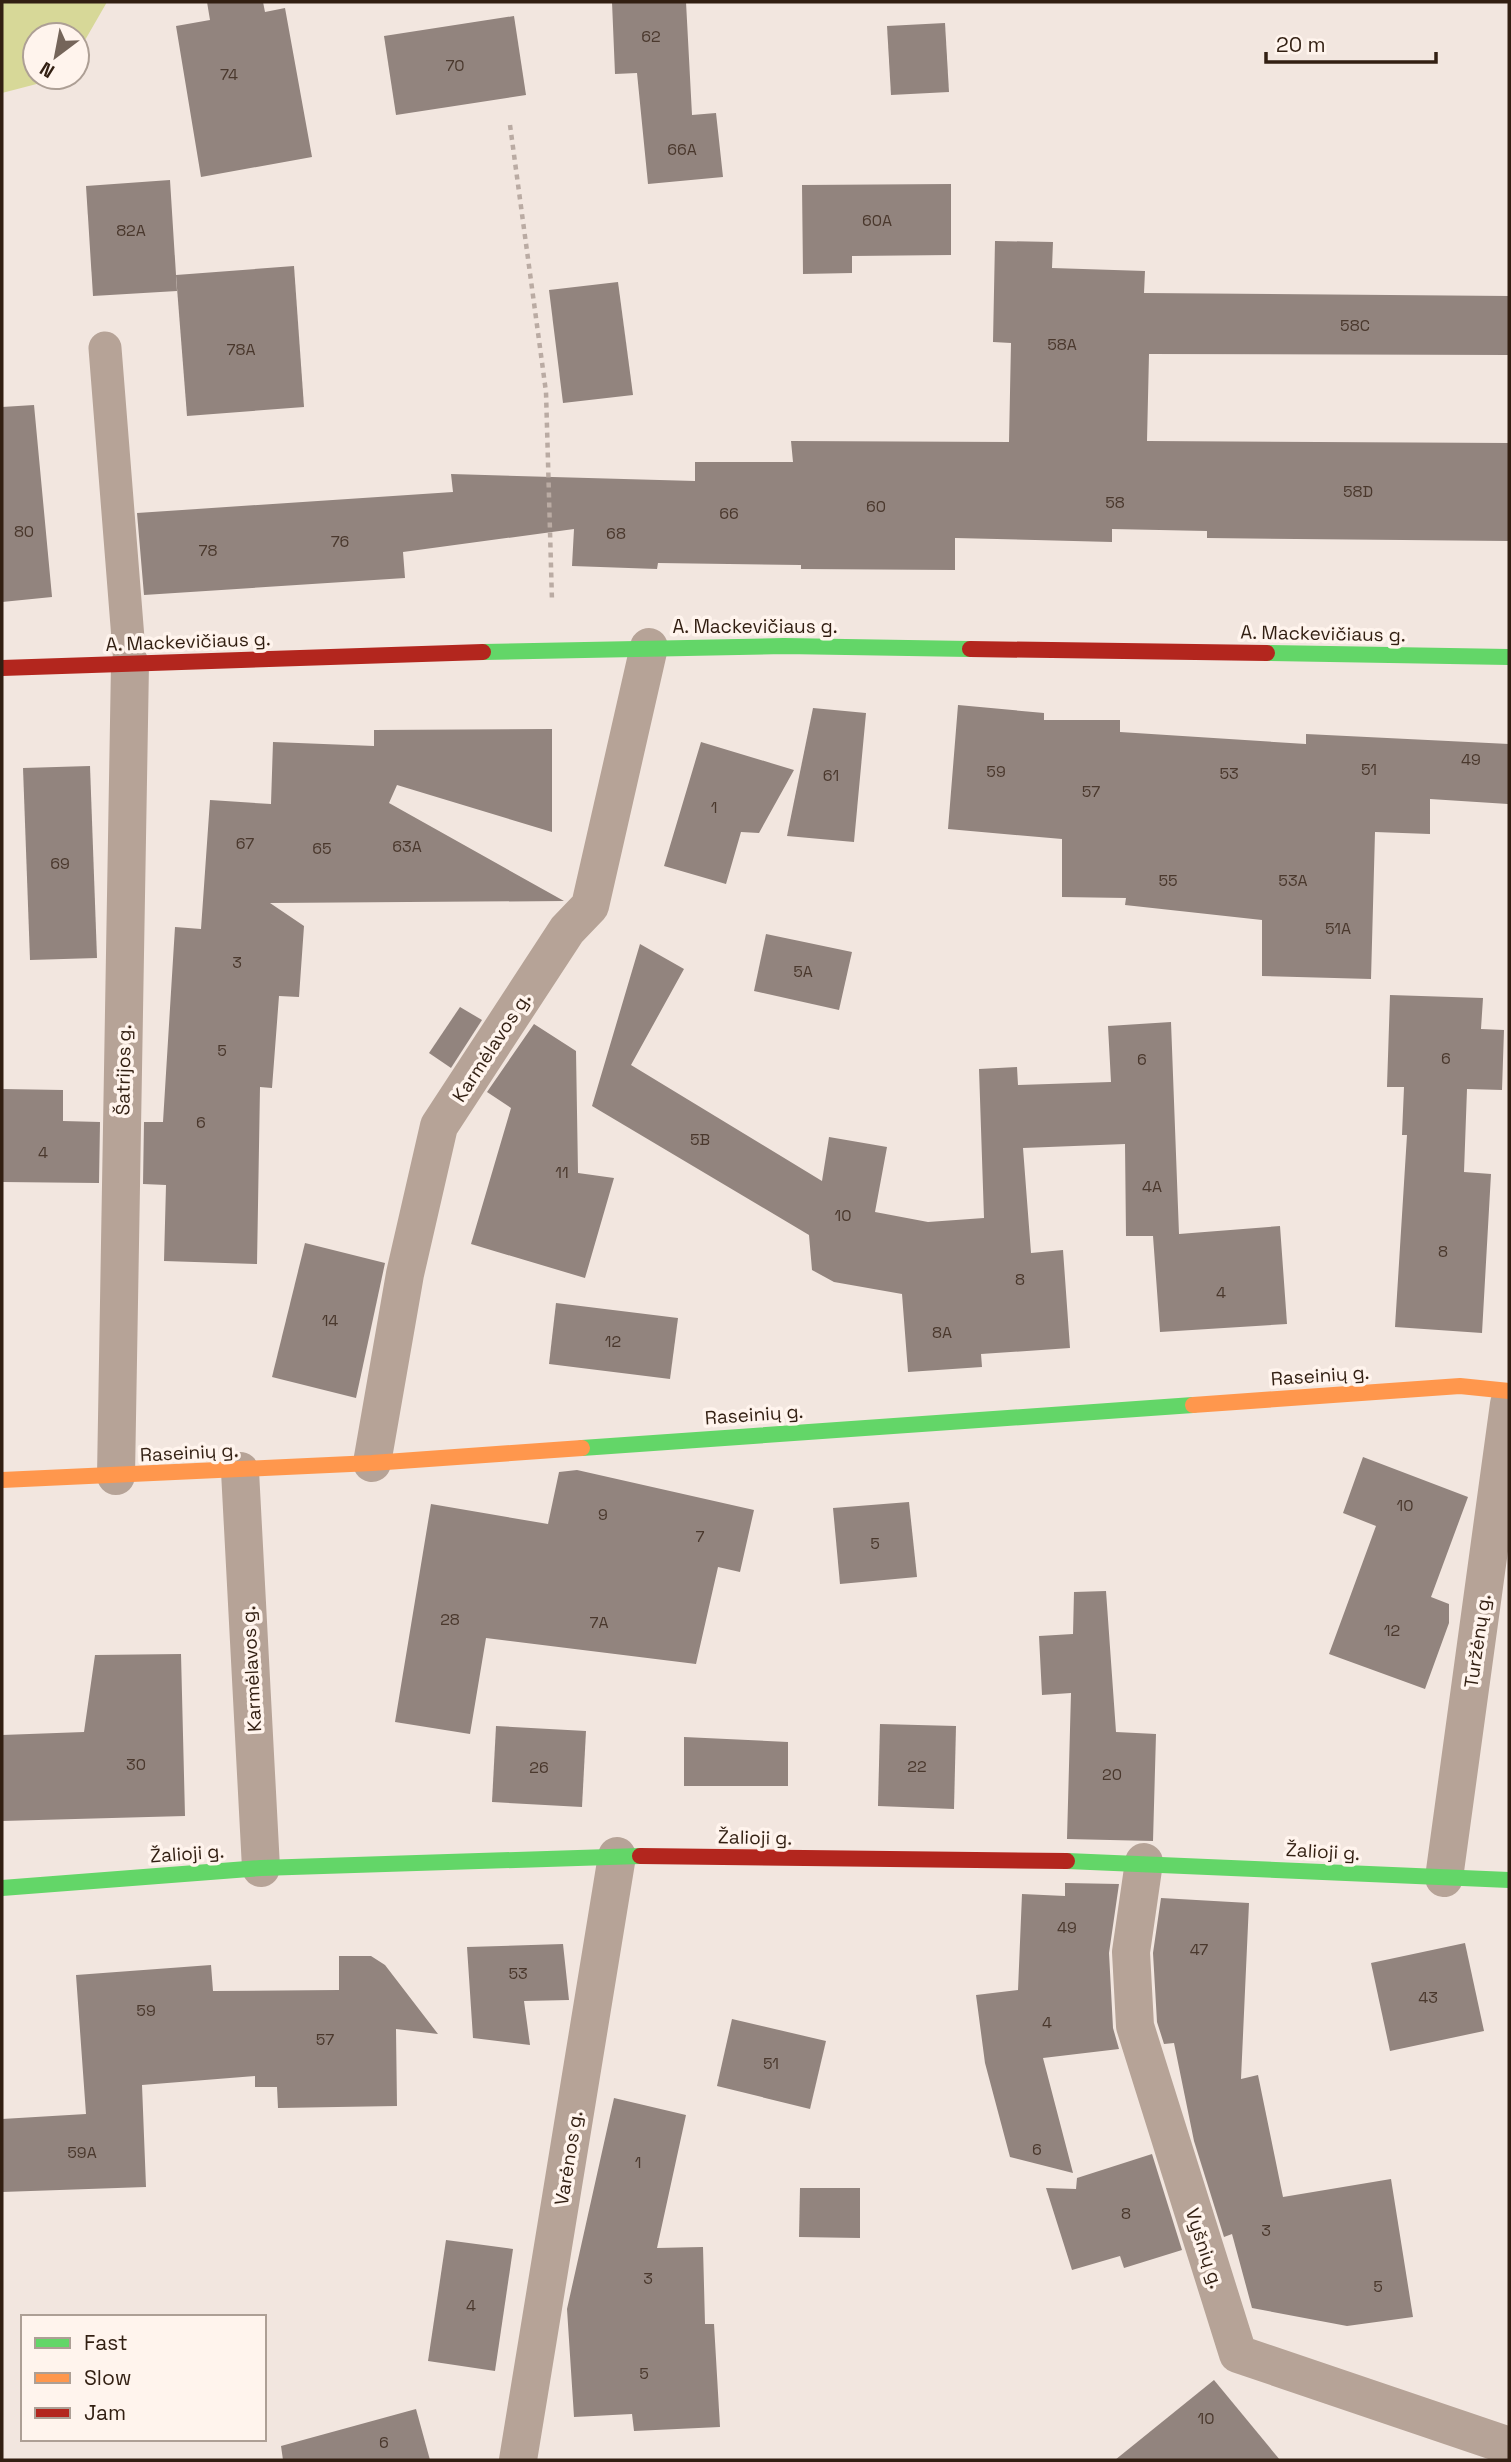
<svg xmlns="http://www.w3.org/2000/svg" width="1511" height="2462" font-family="'Space Grotesk',sans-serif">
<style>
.green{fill:#d7d898}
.building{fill:#92847e}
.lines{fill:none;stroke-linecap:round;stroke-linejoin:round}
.path{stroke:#baaba3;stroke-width:4.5;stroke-dasharray:5 5;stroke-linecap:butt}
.lane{stroke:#b6a397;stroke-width:33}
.street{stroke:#b6a397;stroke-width:38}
.fast{stroke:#63d668;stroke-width:16}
.slow{stroke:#ff974d;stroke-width:16}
.jam{stroke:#b3261e;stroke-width:16}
.labels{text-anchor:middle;stroke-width:7;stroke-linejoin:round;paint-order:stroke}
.number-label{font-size:16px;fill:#4a382d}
.street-label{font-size:19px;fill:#321f12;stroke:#fff4ed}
</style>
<rect width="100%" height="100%" fill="#f2e6df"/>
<path class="green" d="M 2,2 L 107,2 L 77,54 L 77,35 L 35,35 L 35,77 L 55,77 L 52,80 L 2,93 Z"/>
<g class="building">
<path d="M 207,2 L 263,2 L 265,12 L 285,8 L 312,157 L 201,177 L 176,26 L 210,20 Z"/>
<path d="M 612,2 L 686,2 L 692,115 L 716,113 L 723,177 L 648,184 L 637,73 L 615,74 Z"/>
<path d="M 514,16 L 526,95 L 396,115 L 384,36 Z"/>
<path d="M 945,23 L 949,92 L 891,95 L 887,26 Z"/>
<path d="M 170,180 L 177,291 L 93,296 L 86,186 Z"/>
<path d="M 951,184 L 951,255 L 852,256 L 852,273 L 803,274 L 802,185 Z"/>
<path d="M 995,241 L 1053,242 L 1052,268 L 1145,271 L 1144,293 L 1509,296 L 1509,355 L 1149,354 L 1147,441 L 1509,443 L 1509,541 L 1207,538 L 1207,531 L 1112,529 L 1112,542 L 955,538 L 955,570 L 801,569 L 801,565 L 658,563 L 657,569 L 572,566 L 574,529 L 403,552 L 405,578 L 144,595 L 137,513 L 453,492 L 451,474 L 695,481 L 695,462 L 793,462 L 791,441 L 1009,442 L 1011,343 L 993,342 Z"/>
<path d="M 294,266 L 304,407 L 187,416 L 176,275 Z"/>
<path d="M 618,282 L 633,395 L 563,403 L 549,290 Z"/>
<path d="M 34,405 L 52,597 L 2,602 L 2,407 Z"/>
<path d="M 958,705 L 1044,713 L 1044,720 L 1120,720 L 1120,732 L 1306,744 L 1306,734 L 1509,744 L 1508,804 L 1430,799 L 1430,834 L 1375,832 L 1371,979 L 1262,976 L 1262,920 L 1125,905 L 1126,898 L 1062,897 L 1062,839 L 948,829 Z"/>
<path d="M 813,708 L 866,713 L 854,842 L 787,836 Z"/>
<path d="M 552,729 L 552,832 L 397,785 L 389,803 L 564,901 L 270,903 L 304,926 L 299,997 L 279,996 L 272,1088 L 260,1087 L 257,1264 L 164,1261 L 166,1185 L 143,1184 L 144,1122 L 163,1122 L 175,927 L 201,929 L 210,800 L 271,804 L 273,742 L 374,746 L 374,730 Z"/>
<path d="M 701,742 L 794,770 L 759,833 L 741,832 L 726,884 L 664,866 Z"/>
<path d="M 90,766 L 97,958 L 30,960 L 23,768 Z"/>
<path d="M 766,934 L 852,952 L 839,1010 L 754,991 Z"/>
<path d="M 640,944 L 684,969 L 631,1065 L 822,1181 L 829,1137 L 887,1147 L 875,1212 L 928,1222 L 984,1218 L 979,1069 L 1017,1067 L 1018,1085 L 1111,1082 L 1108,1026 L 1171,1022 L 1179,1234 L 1280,1226 L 1287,1324 L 1160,1332 L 1153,1236 L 1126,1236 L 1125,1144 L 1023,1148 L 1031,1253 L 1063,1250 L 1070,1348 L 981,1354 L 982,1367 L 908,1372 L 902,1294 L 834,1282 L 812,1270 L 809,1235 L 592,1106 Z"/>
<path d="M 1390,995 L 1483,998 L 1481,1029 L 1504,1030 L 1502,1090 L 1467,1089 L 1464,1172 L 1491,1174 L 1482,1333 L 1395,1327 L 1407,1135 L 1402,1135 L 1404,1087 L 1387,1087 Z"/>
<path d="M 460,1007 L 482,1020 L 451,1068 L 429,1053 Z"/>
<path d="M 534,1024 L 576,1051 L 578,1173 L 614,1178 L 585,1278 L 471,1244 L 511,1108 L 487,1092 Z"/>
<path d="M 2,1089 L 63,1090 L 63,1121 L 100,1122 L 99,1183 L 2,1182 Z"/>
<path d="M 305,1243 L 385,1263 L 356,1398 L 272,1377 Z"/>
<path d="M 556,1303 L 678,1318 L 670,1379 L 549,1364 Z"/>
<path d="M 1363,1457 L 1468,1497 L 1431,1597 L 1449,1604 L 1449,1623 L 1425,1689 L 1329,1654 L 1376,1526 L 1343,1513 Z"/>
<path d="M 577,1470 L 754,1510 L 740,1572 L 718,1567 L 696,1664 L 486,1638 L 470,1734 L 395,1722 L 431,1504 L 548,1524 L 559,1472 Z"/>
<path d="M 909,1502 L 917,1577 L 840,1584 L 833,1508 Z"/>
<path d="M 1106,1591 L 1116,1732 L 1156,1734 L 1153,1841 L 1067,1839 L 1071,1693 L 1042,1695 L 1039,1636 L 1073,1634 L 1074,1592 Z"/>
<path d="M 181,1654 L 185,1816 L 2,1821 L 2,1735 L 84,1732 L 95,1655 Z"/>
<path d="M 880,1724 L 956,1726 L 954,1809 L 878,1806 Z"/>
<path d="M 496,1726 L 586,1731 L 582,1807 L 492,1802 Z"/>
<path d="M 684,1737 L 788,1742 L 788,1786 L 684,1786 Z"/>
<path d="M 1065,1883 L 1119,1884 L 1109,1953 L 1113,2028 L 1119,2049 L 1043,2058 L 1073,2173 L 1010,2157 L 985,2063 L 976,1995 L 1018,1990 L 1022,1894 L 1065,1896 Z"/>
<path d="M 1161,1898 L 1249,1903 L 1241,2079 L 1258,2075 L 1283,2197 L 1391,2179 L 1413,2317 L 1347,2326 L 1252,2308 L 1232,2234 L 1224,2237 L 1194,2141 L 1174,2043 L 1164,2044 L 1157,2022 L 1153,1953 Z"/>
<path d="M 1465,1943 L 1484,2031 L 1390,2051 L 1371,1963 Z"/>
<path d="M 563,1944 L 569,2000 L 524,2001 L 530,2045 L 473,2038 L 467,1947 Z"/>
<path d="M 339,1956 L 371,1956 L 385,1965 L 438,2034 L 396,2029 L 397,2106 L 278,2108 L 277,2087 L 255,2087 L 255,2076 L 142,2085 L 146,2187 L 2,2192 L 2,2119 L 86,2114 L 76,1975 L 211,1965 L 213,1991 L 339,1990 Z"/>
<path d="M 732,2019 L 826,2041 L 810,2109 L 717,2086 Z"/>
<path d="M 614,2098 L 686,2115 L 657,2248 L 703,2247 L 705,2324 L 714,2324 L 720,2427 L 634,2431 L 632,2414 L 574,2417 L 567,2309 Z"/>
<path d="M 1152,2154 L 1182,2250 L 1124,2268 L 1120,2256 L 1072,2270 L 1046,2188 L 1076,2189 L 1077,2178 Z"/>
<path d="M 800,2188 L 860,2188 L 860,2238 L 799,2237 Z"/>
<path d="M 446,2240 L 513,2249 L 495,2371 L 428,2361 Z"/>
<path d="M 1214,2380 L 1280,2460 L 1115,2460 Z"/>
<path d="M 416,2409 L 430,2460 L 283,2460 L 281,2446 Z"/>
</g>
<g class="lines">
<path class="path" d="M 510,125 L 546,392 L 552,601"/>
<path class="lane" d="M 105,348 L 130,664"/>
<g class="street">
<path d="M 372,1463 L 405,1274 L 439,1126 L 567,930 L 590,906 L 649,647"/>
<path d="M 240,1471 L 261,1868"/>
<path d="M 116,1476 L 130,664"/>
<path d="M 1144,1862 L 1131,1952 L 1135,2026 L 1238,2354 L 1509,2446"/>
<path d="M 1444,1878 L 1509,1404"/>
<path d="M 518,2460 L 617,1856"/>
</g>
<g class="fast">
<path d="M 483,652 L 784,646 L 970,649"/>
<path d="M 1267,653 L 1509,657"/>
<path d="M 582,1448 L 1193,1405"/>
<path d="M 1067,1861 L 1509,1880"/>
<path d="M 2,1888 L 261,1868 L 640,1856"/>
</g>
<g class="slow">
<path d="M 1193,1405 L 1460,1386 L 1509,1391"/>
<path d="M 2,1480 L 372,1463 L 582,1448"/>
</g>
<g class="jam">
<path d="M 970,649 L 1267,653"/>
<path d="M 2,668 L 483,652"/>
<path d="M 640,1856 L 1067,1861"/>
</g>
</g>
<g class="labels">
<g class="number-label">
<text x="651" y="42">62</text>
<text x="455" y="71">70</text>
<text x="229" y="80">74</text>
<text x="682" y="155">66A</text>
<text x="877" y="226">60A</text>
<text x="131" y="236">82A</text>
<text x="1355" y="331">58C</text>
<text x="1062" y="350">58A</text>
<text x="241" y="355">78A</text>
<text x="1358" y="497">58D</text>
<text x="1115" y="508">58</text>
<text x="876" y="512">60</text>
<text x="729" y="519">66</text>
<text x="24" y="537">80</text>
<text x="616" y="539">68</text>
<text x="340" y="547">76</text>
<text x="208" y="556">78</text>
<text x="1471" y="765">49</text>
<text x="1369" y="775">51</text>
<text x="996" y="777">59</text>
<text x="1229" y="779">53</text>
<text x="831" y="781">61</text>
<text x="1091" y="797">57</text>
<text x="714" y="813">1</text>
<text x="245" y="849">67</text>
<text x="407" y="852">63A</text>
<text x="322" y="854">65</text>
<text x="60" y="869">69</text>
<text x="1168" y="886">55</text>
<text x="1293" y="886">53A</text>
<text x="1338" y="934">51A</text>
<text x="237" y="968">3</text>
<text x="803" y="977">5A</text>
<text x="222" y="1056">5</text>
<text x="1446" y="1064">6</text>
<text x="1142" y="1065">6</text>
<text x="201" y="1128">6</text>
<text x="700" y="1145">5B</text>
<text x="43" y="1158">4</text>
<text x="562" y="1178">11</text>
<text x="1152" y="1192">4A</text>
<text x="843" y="1221">10</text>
<text x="1443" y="1257">8</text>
<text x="1020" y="1285">8</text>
<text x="1221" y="1298">4</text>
<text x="330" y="1326">14</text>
<text x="942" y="1338">8A</text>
<text x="613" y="1347">12</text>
<text x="1405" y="1511">10</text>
<text x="603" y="1520">9</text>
<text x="700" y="1542">7</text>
<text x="875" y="1549">5</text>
<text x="450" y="1625">28</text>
<text x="599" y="1628">7A</text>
<text x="1392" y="1636">12</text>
<text x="136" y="1770">30</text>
<text x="917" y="1772">22</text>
<text x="539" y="1773">26</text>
<text x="1112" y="1780">20</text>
<text x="1067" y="1933">49</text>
<text x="1199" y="1955">47</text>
<text x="518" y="1979">53</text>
<text x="1428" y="2003">43</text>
<text x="146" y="2016">59</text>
<text x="1047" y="2028">4</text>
<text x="325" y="2045">57</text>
<text x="771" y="2069">51</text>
<text x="1037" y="2155">6</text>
<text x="82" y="2158">59A</text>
<text x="638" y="2168">1</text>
<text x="1126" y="2219">8</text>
<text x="1266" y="2236">3</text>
<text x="648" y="2284">3</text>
<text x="1378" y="2292">5</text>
<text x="471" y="2311">4</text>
<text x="644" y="2379">5</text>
<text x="1206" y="2424">10</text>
<text x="384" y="2448">6</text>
</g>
<g class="street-label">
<text x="755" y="633">A. Mackevičiaus g.</text>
<text transform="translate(1323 633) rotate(1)" y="7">A. Mackevičiaus g.</text>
<text transform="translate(188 641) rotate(-2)" y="7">A. Mackevičiaus g.</text>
<text transform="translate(491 1047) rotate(-57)" y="7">Karmėlavos g.</text>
<text transform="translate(123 1070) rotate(-89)" y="7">Šatrijos g.</text>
<text transform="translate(1320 1375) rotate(-4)" y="7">Raseinių g.</text>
<text transform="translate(754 1414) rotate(-4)" y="7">Raseinių g.</text>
<text transform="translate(189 1452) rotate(-3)" y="7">Raseinių g.</text>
<text transform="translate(1477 1641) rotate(-82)" y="7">Turžėnų g.</text>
<text transform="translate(251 1669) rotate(-93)" y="7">Karmėlavos g.</text>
<text transform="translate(755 1837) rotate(1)" y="7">Žalioji g.</text>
<text transform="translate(1323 1851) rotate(3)" y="7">Žalioji g.</text>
<text transform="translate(187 1853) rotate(-4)" y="7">Žalioji g.</text>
<text transform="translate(568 2158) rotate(-81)" y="7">Varėnos g.</text>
<text transform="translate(1205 2248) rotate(72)" y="7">Vyšnių g.</text>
</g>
</g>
<rect width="1511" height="2462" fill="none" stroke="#321f12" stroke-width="7"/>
<rect x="21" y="2315" width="245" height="126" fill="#fff4ed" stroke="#ad9f95" stroke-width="2"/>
<rect x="35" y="2338" width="35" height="10" fill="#63d668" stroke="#ad9f95" stroke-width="2"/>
<text x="84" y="2350" font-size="21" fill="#321f12">Fast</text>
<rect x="35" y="2373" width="35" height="10" fill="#ff974d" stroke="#ad9f95" stroke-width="2"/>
<text x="84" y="2385" font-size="21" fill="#321f12">Slow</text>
<rect x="35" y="2408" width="35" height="10" fill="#b3261e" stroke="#ad9f95" stroke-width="2"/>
<text x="84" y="2420" font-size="21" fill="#321f12">Jam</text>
<g transform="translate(56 56) rotate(212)"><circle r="33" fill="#fff4ed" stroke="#ad9f95" stroke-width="2"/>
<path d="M0-5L12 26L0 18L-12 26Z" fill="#75655a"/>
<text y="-10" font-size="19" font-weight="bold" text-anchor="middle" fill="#321f12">N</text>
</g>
<path d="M1266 52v10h170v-10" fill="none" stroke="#321f12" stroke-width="3.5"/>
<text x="1276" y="52" font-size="21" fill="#321f12" stroke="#fff4ed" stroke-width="5" paint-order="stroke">20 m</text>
</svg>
